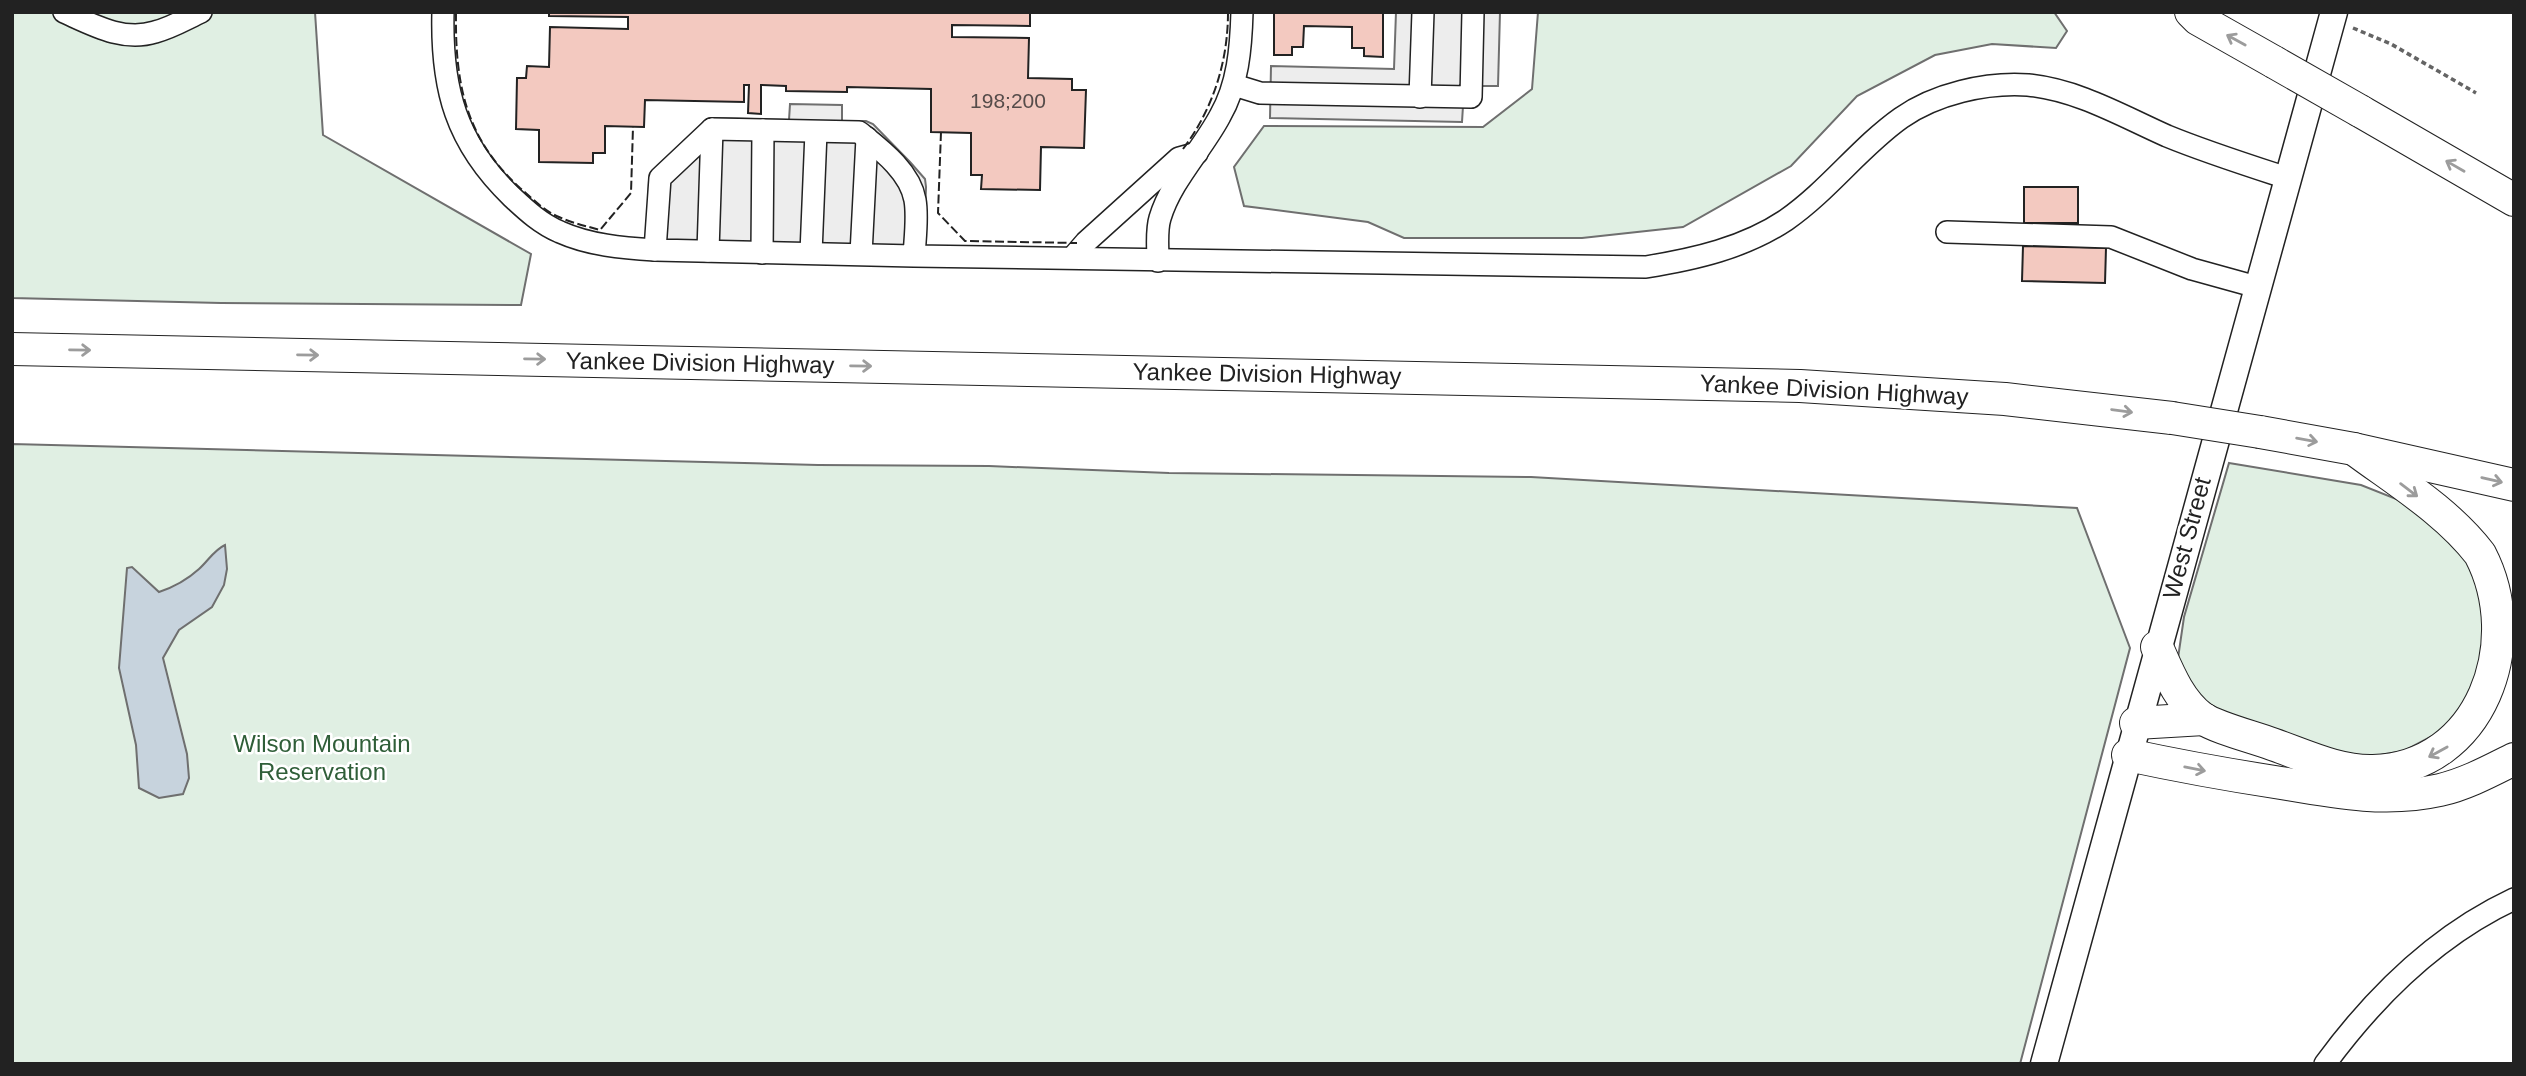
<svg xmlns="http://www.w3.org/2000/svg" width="2526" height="1076" font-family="Helvetica,sans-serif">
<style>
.green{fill:#e0efe3;stroke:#6f6f6f;stroke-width:2}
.parking{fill:#ededed;stroke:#6f6f6f;stroke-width:2}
.water{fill:#c7d3dd;stroke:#6f6f6f;stroke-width:2}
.building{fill:#f3c9c0;stroke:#222;stroke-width:2}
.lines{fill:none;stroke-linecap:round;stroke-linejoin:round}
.minor-casing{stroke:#222;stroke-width:24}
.major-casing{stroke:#222;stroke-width:29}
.highway-casing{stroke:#222;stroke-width:34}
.path{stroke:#646464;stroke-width:3.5;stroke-dasharray:5 3.5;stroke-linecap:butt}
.minor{stroke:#fff;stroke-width:21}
.major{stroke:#fff;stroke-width:26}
.highway{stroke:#fff;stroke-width:32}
.highway-bridge-casing{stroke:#222;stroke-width:34;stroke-linecap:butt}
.highway-bridge{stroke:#fff;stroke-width:32}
.fence{stroke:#222;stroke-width:2;stroke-dasharray:9 3.5;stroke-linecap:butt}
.oneway{stroke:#9c9c9c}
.labels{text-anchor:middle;stroke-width:5;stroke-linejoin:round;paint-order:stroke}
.number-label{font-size:21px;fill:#564c4a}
.street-label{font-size:24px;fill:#222;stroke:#fff}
.park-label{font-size:24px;fill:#2f5e38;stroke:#fff}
</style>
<rect width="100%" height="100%" fill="#fff"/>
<g class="green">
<path d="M 12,12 L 315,12 L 323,135 L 531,254 L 521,305 L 221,303 L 12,298 Z"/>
<path d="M 1538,12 L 2054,12 L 2067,31 L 2056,48 L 1992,44 L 1935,55 L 1857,96 L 1791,166 L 1683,227 L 1582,238 L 1404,238 L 1368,222 L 1244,206 L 1234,167 L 1264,126 L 1483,127 L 1532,89 Z"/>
<path d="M 12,444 L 818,465 L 989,466 L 1169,473 L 1531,477 L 2077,508 L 2130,648 L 2020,1064 L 12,1064 Z"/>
<path d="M 2229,463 L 2361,485 L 2409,504 L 2470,558 L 2495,636 L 2457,723 L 2404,751 L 2362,758 L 2274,737 L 2198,700 L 2178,658 L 2184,617 Z"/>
</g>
<g class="parking">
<path d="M 1396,12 L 1500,12 L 1498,86 L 1482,86 L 1479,97 L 1463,106 L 1462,122 L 1270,118 L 1271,66 L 1394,69 Z"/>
<path d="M 790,104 L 842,105 L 842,121 L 866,121 L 873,124 L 910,162 L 925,179 L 926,187 L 924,246 L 647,240 L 649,180 L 654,171 L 706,121 L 716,118 L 789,120 Z"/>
</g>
<path class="water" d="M 225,545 L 227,569 L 224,585 L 212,607 L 179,630 L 163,658 L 187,754 L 189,778 L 183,794 L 159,798 L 139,788 L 136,745 L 119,668 L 127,568 L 132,567 L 159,592 C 174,587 188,579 199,569 C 208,561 214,550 225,545 Z"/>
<g class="building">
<path d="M 549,12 L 1030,12 L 1030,26 L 952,25 L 952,37 L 1029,38 L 1028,78 L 1072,79 L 1072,90 L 1086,90 L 1084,148 L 1041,147 L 1040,190 L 981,189 L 982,175 L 971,175 L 971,133 L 931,132 L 931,89 L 847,87 L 847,92 L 786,91 L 786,86 L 761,85 L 761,114 L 748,113 L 749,85 L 744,85 L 744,102 L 645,100 L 644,127 L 605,126 L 605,153 L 593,153 L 593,163 L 539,162 L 539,130 L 516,129 L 517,78 L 526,78 L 527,66 L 549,67 L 550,27 L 628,29 L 628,17 L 549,16 Z"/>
<path d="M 1274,12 L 1383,12 L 1383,57 L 1364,56 L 1364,48 L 1352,48 L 1352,27 L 1304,26 L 1303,47 L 1292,47 L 1292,55 L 1274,55 Z"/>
<rect x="2024" y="187" width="54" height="36"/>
<path d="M 2023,246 L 2106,248 L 2105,283 L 2022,281 Z"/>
</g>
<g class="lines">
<g class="minor-casing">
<g id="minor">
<path d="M 64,12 C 93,25 123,42 155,32 C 171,28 186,19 201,12"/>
<path d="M 443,12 C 441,89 456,143 512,197 C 527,211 541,224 560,232 C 589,245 622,248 655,250"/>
<path d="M 1234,85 L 1260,93 L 1471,97 L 1473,12"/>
<path d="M 1420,97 L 1423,12"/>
<path d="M 1947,232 L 2111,237 L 2192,269 L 2257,287"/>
<path d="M 708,251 L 712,129"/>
<path d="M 762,253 L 763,130"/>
<path d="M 811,253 L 816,132"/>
<path d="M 861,254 L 867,138"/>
<path d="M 914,256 L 655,250 L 660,178 L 712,129 L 859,132 C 880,149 910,171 915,200 C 918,217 915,238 914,256 L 1646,267 C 1695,259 1744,248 1786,220 C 1829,190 1860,147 1901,118 C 1935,94 1986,82 2028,85 C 2078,90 2122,116 2167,136 C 2206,152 2247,165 2287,178"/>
<path d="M 1073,257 L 1086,242 L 1179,158 L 1197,153"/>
<path d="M 1158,261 C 1158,247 1156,231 1160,218 C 1171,181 1202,150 1220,116 C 1238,85 1241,48 1242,12"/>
<path d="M 2325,1064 C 2375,996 2437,935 2514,899"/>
</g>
</g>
<g class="major-casing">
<path id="major" d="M 2044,1064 L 2334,12"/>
</g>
<g class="highway-casing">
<g id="highway">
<path d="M 2191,12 L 2198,19 L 2274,62"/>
<path d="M 2360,111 L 2514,200"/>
<path d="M 12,349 L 1800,386 L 2005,399 L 2172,418"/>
<path d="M 2260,432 L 2354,449 L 2514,485"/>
<path d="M 2157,647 C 2168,672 2179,701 2202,718 C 2217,728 2253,737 2272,744 C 2304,755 2338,772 2373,771 C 2482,768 2526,642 2480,554 C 2447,511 2397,481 2354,449"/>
<path d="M 2136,723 L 2204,719"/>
<path d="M 2128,755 C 2179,766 2229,775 2281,783 C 2334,792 2386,802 2440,790 C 2466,784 2490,771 2514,759"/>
</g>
</g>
<path class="path" d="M 2353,28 L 2391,44 L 2476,93"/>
<use href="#minor" class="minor"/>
<use href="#major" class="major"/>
<use href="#highway" class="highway"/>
<g class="highway-bridge-casing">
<g id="highway-bridge">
<path d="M 2274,62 L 2360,111"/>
<path d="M 2172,418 L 2260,432"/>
</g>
</g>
<use href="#highway-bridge" class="highway-bridge"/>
<g class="fence">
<path d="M 456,12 C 455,83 465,138 520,188 C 532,198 544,211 559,217 C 572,223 586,226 600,230 L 631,193 L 633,127"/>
<path d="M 941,132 L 938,213 L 965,241 L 1077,243"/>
<path d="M 1183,149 C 1213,109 1228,62 1228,12"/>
</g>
</g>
<defs><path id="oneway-shaft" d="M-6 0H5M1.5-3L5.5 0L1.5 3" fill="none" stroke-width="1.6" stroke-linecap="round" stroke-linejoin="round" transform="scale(1.75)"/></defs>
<g class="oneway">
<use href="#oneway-shaft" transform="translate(2236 40) rotate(-151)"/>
<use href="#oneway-shaft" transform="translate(2455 166) rotate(-150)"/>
<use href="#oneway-shaft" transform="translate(80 350) rotate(1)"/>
<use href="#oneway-shaft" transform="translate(308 355) rotate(1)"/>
<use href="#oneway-shaft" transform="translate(535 359) rotate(1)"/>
<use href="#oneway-shaft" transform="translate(861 366) rotate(1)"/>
<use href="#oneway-shaft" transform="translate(2122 411) rotate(8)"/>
<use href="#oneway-shaft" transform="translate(2307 440) rotate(10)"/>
<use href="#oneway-shaft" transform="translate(2492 480) rotate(13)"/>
<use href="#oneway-shaft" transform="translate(2409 490) rotate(37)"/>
<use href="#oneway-shaft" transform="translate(2438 752) rotate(151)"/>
<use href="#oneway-shaft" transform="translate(2195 769) rotate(11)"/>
</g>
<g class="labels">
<g class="number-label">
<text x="1008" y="108">198;200</text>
</g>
<g class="street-label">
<text transform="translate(700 363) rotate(1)" y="8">Yankee Division Highway</text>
<text transform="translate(1267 374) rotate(1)" y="8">Yankee Division Highway</text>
<text transform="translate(1834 390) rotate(3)" y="8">Yankee Division Highway</text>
<text transform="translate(2187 538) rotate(-75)" y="8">West Street</text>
</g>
<g class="park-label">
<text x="322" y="752">Wilson Mountain<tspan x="322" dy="28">Reservation</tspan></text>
</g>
</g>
<rect width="2526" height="1076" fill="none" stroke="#222222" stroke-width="28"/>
</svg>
